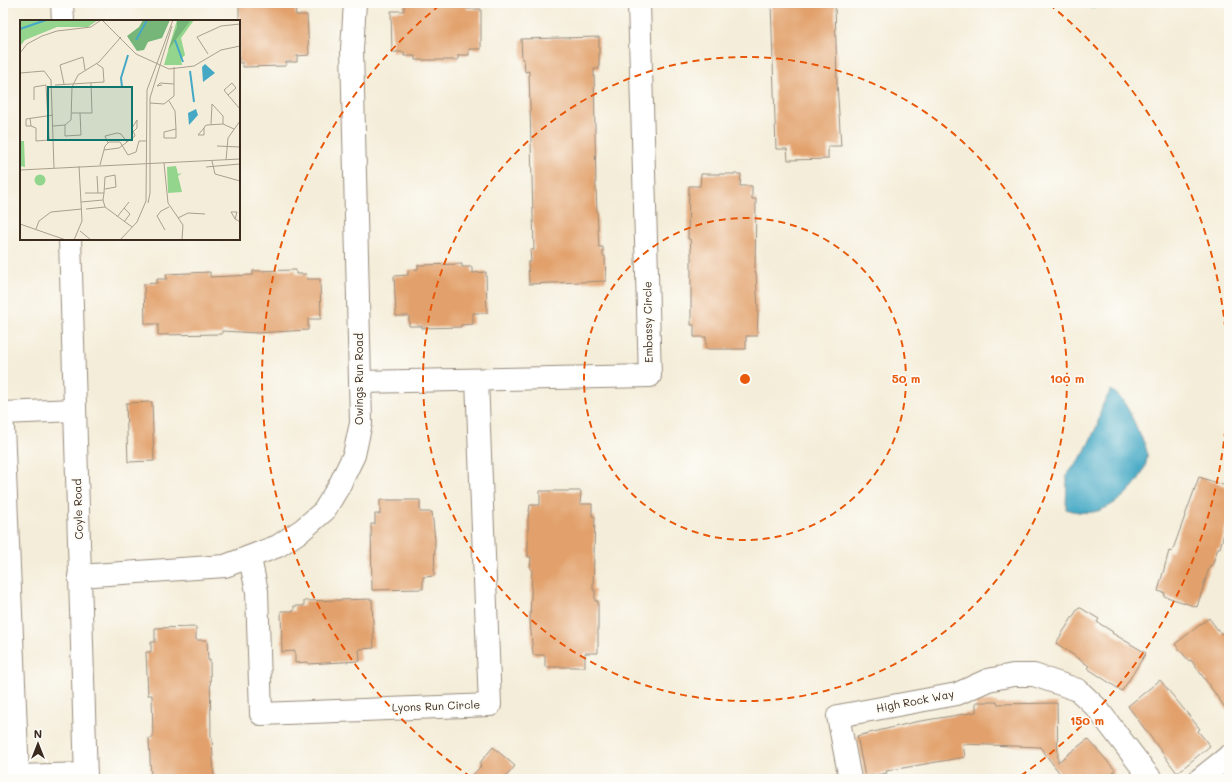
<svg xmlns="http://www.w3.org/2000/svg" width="1232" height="782" font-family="Mali,sans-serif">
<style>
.water{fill:#45a9c5;stroke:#406a72}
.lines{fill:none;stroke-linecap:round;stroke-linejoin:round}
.stream{stroke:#45a9c5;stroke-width:6}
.building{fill:#e2a16c}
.minor-casing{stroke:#988c7c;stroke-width:24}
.minor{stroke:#fff;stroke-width:22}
.ring{fill:none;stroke:#e8590c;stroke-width:2;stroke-dasharray:7 5}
.labels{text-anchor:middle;stroke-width:3.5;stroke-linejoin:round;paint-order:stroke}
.street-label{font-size:11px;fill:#3b2a1e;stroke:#fdfcf7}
.inset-river{fill:none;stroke:#45a9c5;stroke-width:2}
.inset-road{fill:none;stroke:#aa9f8e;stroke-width:1}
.view{fill:#0f766e;fill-opacity:0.15;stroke:#0f766e;stroke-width:2}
.inset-edge{fill:none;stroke:#3b2a1e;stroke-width:2}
.centre{fill:#e8590c;stroke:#fdfcf7;stroke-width:2}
.ring-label{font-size:12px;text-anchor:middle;font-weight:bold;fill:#e8590c;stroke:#fdfcf7;stroke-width:3.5;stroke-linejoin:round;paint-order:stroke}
</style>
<rect width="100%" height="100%" fill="#fdfcf7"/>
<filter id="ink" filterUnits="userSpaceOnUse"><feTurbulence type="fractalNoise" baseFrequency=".025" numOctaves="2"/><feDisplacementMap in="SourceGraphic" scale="8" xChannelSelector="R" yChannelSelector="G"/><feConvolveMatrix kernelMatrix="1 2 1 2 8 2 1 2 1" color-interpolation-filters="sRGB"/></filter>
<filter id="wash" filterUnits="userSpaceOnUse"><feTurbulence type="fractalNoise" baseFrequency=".012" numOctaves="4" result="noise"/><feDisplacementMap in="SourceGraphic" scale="16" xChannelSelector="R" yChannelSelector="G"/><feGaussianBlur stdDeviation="0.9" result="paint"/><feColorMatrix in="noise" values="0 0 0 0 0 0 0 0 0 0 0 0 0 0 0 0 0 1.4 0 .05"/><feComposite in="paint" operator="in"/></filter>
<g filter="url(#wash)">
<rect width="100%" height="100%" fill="#f4edd9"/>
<path class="water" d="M 1111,390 C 1124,398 1129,411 1135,424 C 1138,432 1146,444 1147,452 C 1149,478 1117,508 1093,512 C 1083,513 1075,512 1066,509 L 1067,475 L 1084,453 L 1097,426 L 1102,406 Z"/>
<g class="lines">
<path class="stream" d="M 1092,5 L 1093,3"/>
</g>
<g id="blocks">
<g class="building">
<path d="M 284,3 L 284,5 L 295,5 L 296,15 L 307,15 L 309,55 L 297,56 L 297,62 L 286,62 L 286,66 L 243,67 L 243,63 L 239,63 L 239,5 Z"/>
<path d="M 404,3 L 467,3 L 467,9 L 481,9 L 481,49 L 469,49 L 469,55 L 458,55 L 458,60 L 415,60 L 415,56 L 404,56 L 404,52 L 392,52 L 391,11 L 404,11 Z"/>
<path d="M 771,3 L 835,3 L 837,83 L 841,146 L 828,146 L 828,159 L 788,160 L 787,149 L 776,149 Z"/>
<path d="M 599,37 L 599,69 L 594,69 L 596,190 L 599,247 L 603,247 L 603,256 L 605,256 L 606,281 L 529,284 L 528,262 L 531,262 L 530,250 L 534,250 L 529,71 L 525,72 L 524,59 L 522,59 L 521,39 Z"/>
<path d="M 701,174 L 741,174 L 740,186 L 752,186 L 752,199 L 756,199 L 755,272 L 756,272 L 758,312 L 757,336 L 746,336 L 746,349 L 706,349 L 706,337 L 694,337 L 694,325 L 691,325 L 691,250 L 690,239 L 688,239 L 689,186 L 700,186 Z"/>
<path d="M 462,264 L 462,267 L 472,267 L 472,273 L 486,272 L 487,313 L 473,313 L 473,324 L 461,325 L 461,327 L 422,328 L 422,326 L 409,326 L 409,316 L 396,316 L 394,276 L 408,275 L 408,270 L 418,269 L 418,265 Z"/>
<path d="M 296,270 L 296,274 L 306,274 L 307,279 L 320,279 L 321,319 L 308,319 L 308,330 L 257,333 L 222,331 L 222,334 L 158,335 L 158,324 L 145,324 L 144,284 L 157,283 L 157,279 L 167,279 L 166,274 L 210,272 L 210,277 L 253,275 L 253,271 Z"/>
<path d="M 152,402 L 154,461 L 128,462 L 126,403 Z"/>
<path d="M 1199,477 L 1229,487 L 1229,516 L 1220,548 L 1218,548 L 1212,566 L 1210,565 L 1197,607 L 1164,596 L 1165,593 L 1158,591 L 1169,551 L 1172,552 Z"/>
<path d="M 540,491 L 581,491 L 580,504 L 592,504 L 592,516 L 595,516 L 593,590 L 595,590 L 595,601 L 598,601 L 598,653 L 585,653 L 585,667 L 545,667 L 545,655 L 533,655 L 530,620 L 532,569 L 530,569 L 531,557 L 528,557 L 528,518 L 530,505 L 540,505 Z"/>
<path d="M 380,500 L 420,500 L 420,512 L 432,512 L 435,540 L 434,576 L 423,577 L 423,589 L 372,590 L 371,524 L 375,524 L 375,514 L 380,514 Z"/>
<path d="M 372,599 L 374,648 L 359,649 L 360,661 L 308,664 L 308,662 L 295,663 L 295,651 L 282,652 L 281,611 L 294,611 L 294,606 L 304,606 L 304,601 Z"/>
<path d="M 1079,607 L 1099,619 L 1097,622 L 1113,632 L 1112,633 L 1146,653 L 1122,691 L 1087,668 L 1089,666 L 1056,643 Z"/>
<path d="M 1209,618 L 1221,634 L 1229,628 L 1229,713 L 1191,660 L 1189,661 L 1175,644 Z"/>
<path d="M 196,627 L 196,640 L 207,640 L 208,660 L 210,660 L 211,738 L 212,738 L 214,779 L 151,779 L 149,738 L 153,738 L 152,695 L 148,695 L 146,652 L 151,652 L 151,642 L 155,642 L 155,628 Z"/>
<path d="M 1160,680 L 1200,729 L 1198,731 L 1210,746 L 1177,773 L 1128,706 Z"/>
<path d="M 976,702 L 997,702 L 997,704 L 1057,703 L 1058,762 L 1088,739 L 1115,770 L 1113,772 L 1118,779 L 1064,779 L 1040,747 L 963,744 L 965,757 L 886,771 L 887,773 L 865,777 L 857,736 L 915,722 L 976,712 Z"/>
<path d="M 493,747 L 515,766 L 504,779 L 469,779 L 481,766 L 479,764 Z"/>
</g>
</g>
</g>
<g filter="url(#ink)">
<use href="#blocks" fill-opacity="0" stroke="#988c7c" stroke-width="1"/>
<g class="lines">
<g class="minor-casing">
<g id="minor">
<path d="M 62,3 L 63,21"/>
<path d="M 70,239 L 86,779"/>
<path d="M 360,382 L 650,376 L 639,3"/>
<path d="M 3,413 L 75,410"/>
<path d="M 3,427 L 18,776 L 3,777"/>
<path d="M 250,559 L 257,591 L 261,714 L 490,705 L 477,380"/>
<path d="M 79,576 L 225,566 L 278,546 L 302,530 L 324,511 L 339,486 L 354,455 L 361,423 L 352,49 L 355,3"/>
<path d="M 18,776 L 86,774"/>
<path d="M 850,779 L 838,716 L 957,694 L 988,680 L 1013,675 L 1034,675 L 1078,690 L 1096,707 L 1151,779"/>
<path d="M 1200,779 L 1229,756"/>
</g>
</g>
<use href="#minor" class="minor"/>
</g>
</g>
<g class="ring">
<circle cx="745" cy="379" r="161"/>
<circle cx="745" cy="379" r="322"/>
<path d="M471 777A483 483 0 0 1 441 4M1049 4A483 483 0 0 1 1019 777"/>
</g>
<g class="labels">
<g class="street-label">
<text transform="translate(648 322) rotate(-91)" y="4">Embassy Circle</text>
<text transform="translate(359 379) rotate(-90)" y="4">Owings Run Road</text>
<text transform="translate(78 509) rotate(-92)" y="4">Coyle Road</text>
<text transform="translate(915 701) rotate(-11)" y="4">High Rock Way</text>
<text transform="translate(436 706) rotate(-2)" y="4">Lyons Run Circle</text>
</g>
</g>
<g transform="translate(20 20)">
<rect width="220" height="220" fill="#f4edd9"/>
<path d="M 0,0 L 78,0 L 68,7 L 37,7 L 5,20 L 0,26 ZM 157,0 L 174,0 L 161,18 L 165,35 L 161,39 L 162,45 L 144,45 ZM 0,121 L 4,121 L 5,147 L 0,146 ZM 156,146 L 158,154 L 162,153 L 158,156 L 162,172 L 148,173 L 147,147 ZM14.5 160a5.5 5.5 0 1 1 11 0a5.5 5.5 0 1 1-11 0Z" fill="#93d58d"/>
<path d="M 123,0 L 150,0 L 142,18 L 128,22 L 124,30 L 117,31 L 107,16 L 119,7 ZM 157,0 L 171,0 L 148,30 L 157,7 Z" fill="#76b678"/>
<path d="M 185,44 L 195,53 L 183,62 L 182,47 ZM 176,89 L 178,95 L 169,105 L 168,93 Z" fill="#45a9c5"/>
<path class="inset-river" d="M 0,9 L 26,0M 116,20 L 127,0M 155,20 L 163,42M 170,51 L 174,82M 102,67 L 101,58 L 108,35"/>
<path class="inset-road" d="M 82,0 L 116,34 L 149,49 L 174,46 L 201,30 L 220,26M 0,33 L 7,24 L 22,16 L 37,11 L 71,7 L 81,0M 188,34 L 177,17 L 201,6 L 220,4M 0,53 L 24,51 L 31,60 L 34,148M 44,64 L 40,45 L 63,37 L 65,50M 35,65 L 84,62 L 83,48 L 77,44M 142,65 L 137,66 L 140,63 L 154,64M 208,75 L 216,68 L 212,63 L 204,70 L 208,75 L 220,89M 149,81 L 155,91 L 156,109 L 156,118 L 144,118 L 144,112 L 156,109M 130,83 L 144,84 L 154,76 L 154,47M 52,93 L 72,93 L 71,63M 10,98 L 11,106 L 6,106 L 6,99 L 33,95M 191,104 L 192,84 L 203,96 L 203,104M 45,105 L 45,116 L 61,115 L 60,93M 11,106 L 16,108 L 16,121 L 29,120 L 26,65 L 14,67 L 14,80M 33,106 L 45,105 L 51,100 L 52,67 L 58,55 L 79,42 L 101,17M 184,108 L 184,115 L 178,115 L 184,108 L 185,106 L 187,105 L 203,104 L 214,109M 88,123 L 85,116 L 97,113 L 101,114 L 107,122M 197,126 L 220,127M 84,130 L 99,128 L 115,116 L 112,108 L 117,100 L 117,108 L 114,111M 206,140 L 208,118 L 220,101M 192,141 L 195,154 L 220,161M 144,143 L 148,183 L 163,205 L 162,220M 80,145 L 85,126 L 89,122 L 100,122 L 108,135 L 116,132 L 119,121 L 126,121M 186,147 L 220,144M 0,150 L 220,139M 77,156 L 78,173M 84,173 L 85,157 L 95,155 L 96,167 L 85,169M 61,182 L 83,180 L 84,173 L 65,173M 128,183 L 130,173 L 130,78 L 152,6M 85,187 L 112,207M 66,189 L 85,187 L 83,180M 97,197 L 109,182M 158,198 L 168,193 L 185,194M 215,199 L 217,192 L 211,192 L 214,197 L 215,199 L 217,200 L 220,202M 104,202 L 110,194 L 104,188M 0,204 L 46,220M 16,209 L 19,201 L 31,192 L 62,189M 145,210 L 137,196 L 141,191 L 149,187M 60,211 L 71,220M 54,220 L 62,201 L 59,146M 100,220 L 117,202 L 126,181 L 127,70 L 153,0"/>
<path class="view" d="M 28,67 L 112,67 L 112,120 L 28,120 Z"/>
<rect width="220" height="220" class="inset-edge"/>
</g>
<circle cx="745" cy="379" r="6" class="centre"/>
<g class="ring-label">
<text x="906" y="383">50 m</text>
<text x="1067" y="383">100 m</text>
<text x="1087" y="725">150 m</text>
</g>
<rect width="1232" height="782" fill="none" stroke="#fdfcf7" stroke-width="16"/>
<g transform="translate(38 744)" stroke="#fdfcf7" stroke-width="3" paint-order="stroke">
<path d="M0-3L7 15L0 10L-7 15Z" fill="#3b2a1e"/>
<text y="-6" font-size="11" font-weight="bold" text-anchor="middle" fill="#3b2a1e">N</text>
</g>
</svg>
